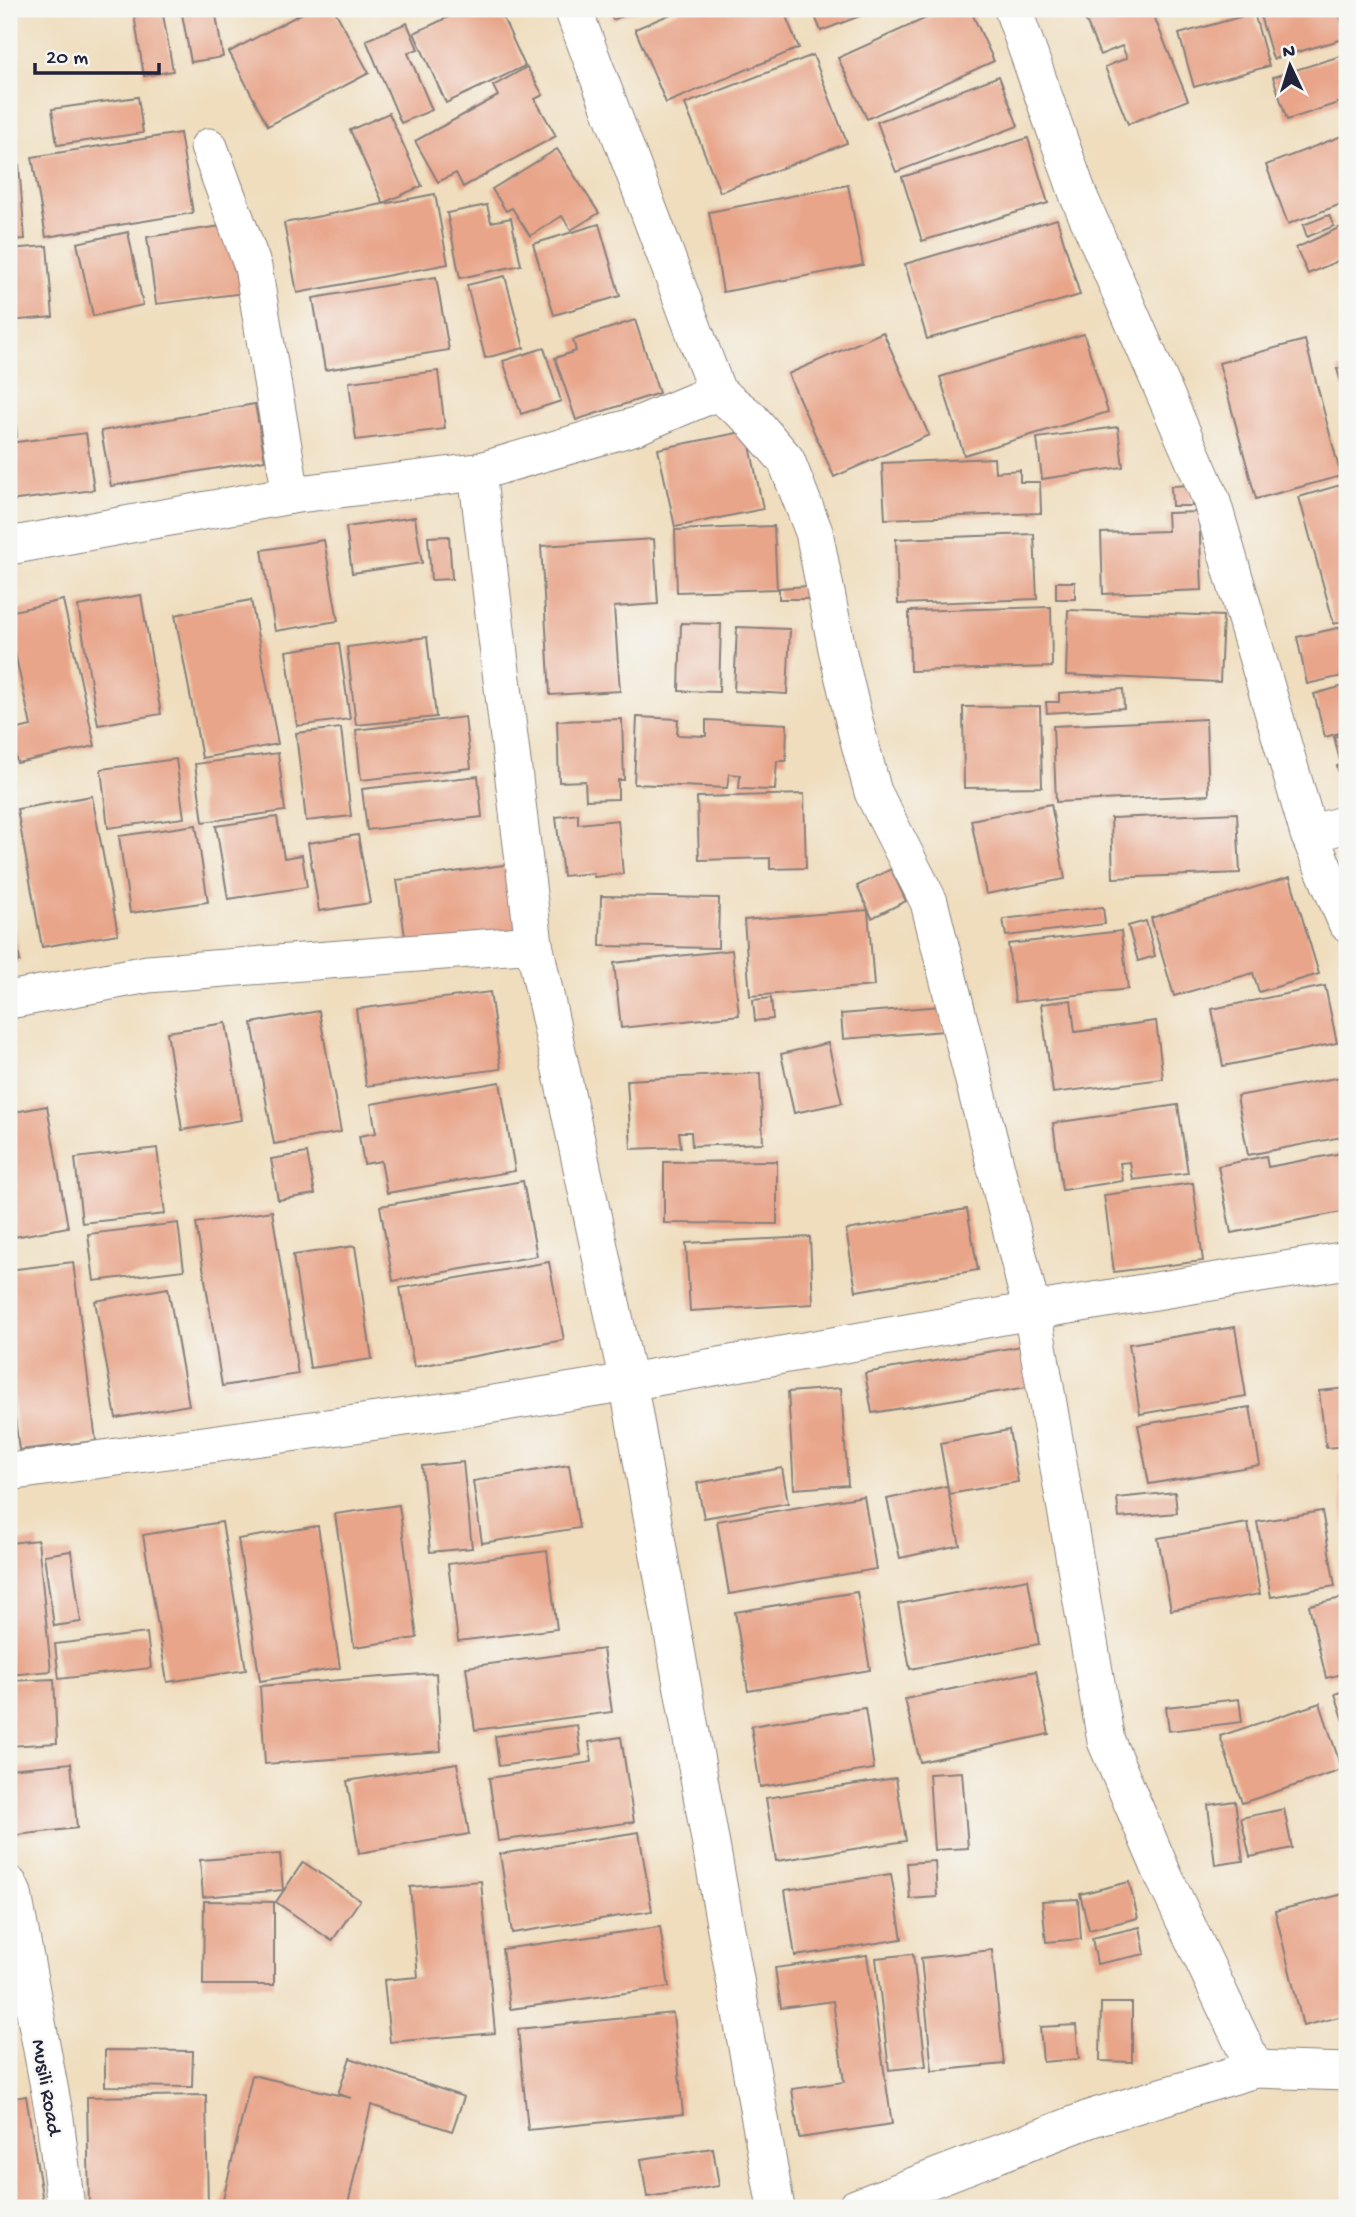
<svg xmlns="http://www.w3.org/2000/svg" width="1356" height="2217" font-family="'Gochi Hand',sans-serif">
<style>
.building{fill:#e8a58a}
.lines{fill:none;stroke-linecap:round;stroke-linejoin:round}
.street-casing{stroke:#88807c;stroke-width:39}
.street{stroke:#fff;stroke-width:37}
.labels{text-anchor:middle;stroke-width:5;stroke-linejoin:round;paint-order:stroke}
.street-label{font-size:21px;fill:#22223b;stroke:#f6f6f2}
</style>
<rect width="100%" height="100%" fill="#f6f6f2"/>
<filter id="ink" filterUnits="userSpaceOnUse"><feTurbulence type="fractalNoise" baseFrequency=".0143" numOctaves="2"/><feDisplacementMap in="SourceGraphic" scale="14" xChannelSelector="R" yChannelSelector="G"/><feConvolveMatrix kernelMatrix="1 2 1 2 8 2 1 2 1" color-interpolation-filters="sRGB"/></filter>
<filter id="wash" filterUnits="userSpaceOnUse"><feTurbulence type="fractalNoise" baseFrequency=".00686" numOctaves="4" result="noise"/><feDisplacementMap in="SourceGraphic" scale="28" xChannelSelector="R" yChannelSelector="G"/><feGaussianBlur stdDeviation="1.57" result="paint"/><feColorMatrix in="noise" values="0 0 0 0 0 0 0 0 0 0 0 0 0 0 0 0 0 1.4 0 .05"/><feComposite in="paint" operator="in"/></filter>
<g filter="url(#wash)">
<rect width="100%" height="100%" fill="#efddbd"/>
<g id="blocks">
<g class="building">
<path d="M 133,9 L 162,9 L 173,71 L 144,76 Z"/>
<path d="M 181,9 L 215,9 L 223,57 L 191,62 Z"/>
<path d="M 310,9 L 334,9 L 369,73 L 268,126 L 229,52 Z"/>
<path d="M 466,9 L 499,9 L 525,66 L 446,103 L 414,33 Z"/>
<path d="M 609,9 L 640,9 L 613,20 Z"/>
<path d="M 683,9 L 783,9 L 799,48 L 666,103 L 635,29 Z"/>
<path d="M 812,9 L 878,9 L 821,31 Z"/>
<path d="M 946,9 L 970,9 L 994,61 L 867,119 L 838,58 Z"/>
<path d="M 1081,9 L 1151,9 L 1188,100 L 1128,124 L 1105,67 L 1127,58 L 1122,46 L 1100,55 Z"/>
<path d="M 1258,9 L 1338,9 L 1347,38 L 1273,59 Z"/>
<path d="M 1254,13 L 1269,66 L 1194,87 L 1179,34 Z"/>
<path d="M 407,23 L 418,49 L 408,53 L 432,110 L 401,123 L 366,40 Z"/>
<path d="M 1347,54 L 1347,100 L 1287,120 L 1273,77 Z"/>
<path d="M 813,55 L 847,143 L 720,192 L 685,104 Z"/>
<path d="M 527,67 L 543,95 L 535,99 L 556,136 L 463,187 L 456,173 L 438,182 L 415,141 L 498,96 L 493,86 Z"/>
<path d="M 999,76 L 1018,126 L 896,172 L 877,122 Z"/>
<path d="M 138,97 L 143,133 L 57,145 L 52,109 Z"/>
<path d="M 389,113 L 422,186 L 383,203 L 350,130 Z"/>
<path d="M 180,133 L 193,213 L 46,237 L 32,157 Z"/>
<path d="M 1347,134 L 1347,202 L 1288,224 L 1266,165 Z"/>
<path d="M 1028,138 L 1048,203 L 922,241 L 902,177 Z"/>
<path d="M 557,149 L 599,213 L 571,230 L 562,216 L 530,236 L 512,208 L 506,211 L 492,189 Z"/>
<path d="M 19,165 L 25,239 L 9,240 L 9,166 Z"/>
<path d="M 848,185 L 863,265 L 723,292 L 709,212 Z"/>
<path d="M 435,194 L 448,264 L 297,293 L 284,223 Z"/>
<path d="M 487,205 L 491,222 L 511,218 L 521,265 L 460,278 L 447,213 Z"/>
<path d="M 1329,215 L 1334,226 L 1307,237 L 1303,225 Z"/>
<path d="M 1057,219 L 1080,295 L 927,339 L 905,264 Z"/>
<path d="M 235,224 L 245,293 L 156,304 L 147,237 Z"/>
<path d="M 599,224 L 620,296 L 554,315 L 533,244 Z"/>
<path d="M 1347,224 L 1347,257 L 1308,274 L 1296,248 Z"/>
<path d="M 128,232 L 143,305 L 93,316 L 77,243 Z"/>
<path d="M 47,246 L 53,317 L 9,321 L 9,249 Z"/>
<path d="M 505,276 L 524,348 L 485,358 L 467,285 Z"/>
<path d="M 436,277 L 449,350 L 325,370 L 313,298 Z"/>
<path d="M 635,320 L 659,393 L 576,420 L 555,358 L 576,351 L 573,340 Z"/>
<path d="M 883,332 L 929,435 L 834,477 L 788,374 Z"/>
<path d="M 1084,334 L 1108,412 L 964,455 L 940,377 Z"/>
<path d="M 1305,340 L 1341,476 L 1256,499 L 1219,363 Z"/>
<path d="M 544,348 L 561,401 L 521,414 L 503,361 Z"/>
<path d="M 9,361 L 11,361 L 17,437 L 9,437 Z"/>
<path d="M 1347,366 L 1347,401 L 1337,369 Z"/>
<path d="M 438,371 L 445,429 L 356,440 L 349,382 Z"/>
<path d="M 255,404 L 265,460 L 111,486 L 101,431 Z"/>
<path d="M 1118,427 L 1123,467 L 1042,479 L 1037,438 Z"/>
<path d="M 747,431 L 763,509 L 675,527 L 658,449 Z"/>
<path d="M 86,433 L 94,490 L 9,501 L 9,443 Z"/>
<path d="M 994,458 L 995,472 L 1020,470 L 1020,482 L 1040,482 L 1041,513 L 885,519 L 882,463 Z"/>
<path d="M 1347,483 L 1347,620 L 1334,624 L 1299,497 Z"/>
<path d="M 1191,485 L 1192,506 L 1172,506 L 1171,486 Z"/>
<path d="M 1199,512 L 1202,590 L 1103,594 L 1101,533 L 1168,531 L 1167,513 Z"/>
<path d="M 415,517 L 422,563 L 352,573 L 346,527 Z"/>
<path d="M 774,526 L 777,589 L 677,592 L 675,530 Z"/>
<path d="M 1034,534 L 1037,599 L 898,604 L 896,539 Z"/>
<path d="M 449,536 L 452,579 L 431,580 L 428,537 Z"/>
<path d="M 654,539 L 658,604 L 614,607 L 620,691 L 550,695 L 541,546 Z"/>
<path d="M 324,540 L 338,621 L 275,631 L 262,550 Z"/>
<rect x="1056" y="582" width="19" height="17"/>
<path d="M 808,586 L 809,599 L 779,599 L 779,588 Z"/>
<path d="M 141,595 L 161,714 L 98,725 L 78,606 Z"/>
<path d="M 63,600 L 95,746 L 17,763 L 10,731 L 31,726 L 13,644 L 9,645 L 9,612 Z"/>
<path d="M 251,600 L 278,744 L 202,758 L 175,615 Z"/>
<path d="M 1051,607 L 1052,667 L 910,671 L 909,611 Z"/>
<path d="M 1068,610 L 1223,616 L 1220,682 L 1066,675 Z"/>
<path d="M 681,623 L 721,624 L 719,692 L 679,691 Z"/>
<path d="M 1347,626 L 1347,675 L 1307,684 L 1297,637 Z"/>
<path d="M 737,627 L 790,629 L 787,694 L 734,691 Z"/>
<path d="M 427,637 L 436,717 L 356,725 L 347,647 Z"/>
<path d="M 339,643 L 350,719 L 297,726 L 286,651 Z"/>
<path d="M 1347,685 L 1347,731 L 1325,737 L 1314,694 Z"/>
<path d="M 1123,689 L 1124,708 L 1047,713 L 1046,702 L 1059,702 L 1059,693 Z"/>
<path d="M 1040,706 L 1042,787 L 964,788 L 963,707 Z"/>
<path d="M 465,717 L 471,768 L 361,780 L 356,730 Z"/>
<path d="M 637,717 L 678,719 L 677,735 L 706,736 L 706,720 L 787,724 L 786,761 L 777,761 L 775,790 L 739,789 L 740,775 L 729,774 L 727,788 L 634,784 Z"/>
<path d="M 622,719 L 624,780 L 618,780 L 618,799 L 586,800 L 585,781 L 559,782 L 557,721 Z"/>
<path d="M 1206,719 L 1209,795 L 1056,802 L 1053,726 Z"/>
<path d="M 341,728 L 351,816 L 306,821 L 296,733 Z"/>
<path d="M 1347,733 L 1347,759 L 1340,761 L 1334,737 Z"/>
<path d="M 278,753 L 285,811 L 203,822 L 195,764 Z"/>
<path d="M 176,759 L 184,818 L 108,828 L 101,769 Z"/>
<path d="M 1347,763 L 1347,795 L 1344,795 L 1337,766 Z"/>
<path d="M 478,776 L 482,817 L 367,830 L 362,789 Z"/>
<path d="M 804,794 L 806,868 L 770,869 L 770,858 L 699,860 L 697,797 Z"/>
<path d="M 92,796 L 118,934 L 42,947 L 17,809 Z"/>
<path d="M 1051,804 L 1065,879 L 986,894 L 971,820 Z"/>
<path d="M 1237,813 L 1240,873 L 1113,878 L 1111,818 Z"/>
<path d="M 578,814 L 578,824 L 618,820 L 623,874 L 594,877 L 593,873 L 563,876 L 556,817 Z"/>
<path d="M 277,817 L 284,858 L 302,855 L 307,887 L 228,899 L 216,826 Z"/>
<path d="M 196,825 L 208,902 L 130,913 L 119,836 Z"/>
<path d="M 358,835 L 370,903 L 319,911 L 308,843 Z"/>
<path d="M 511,864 L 522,935 L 407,951 L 397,880 Z"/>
<path d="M 891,869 L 906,901 L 872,918 L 857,886 Z"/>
<path d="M 1290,877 L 1319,974 L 1259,992 L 1253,973 L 1174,996 L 1151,918 Z"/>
<path d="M 601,896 L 719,898 L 718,948 L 600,946 Z"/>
<path d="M 9,904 L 20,961 L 9,963 Z"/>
<path d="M 1103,907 L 1105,924 L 1006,936 L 1003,919 Z"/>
<path d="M 868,910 L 874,986 L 750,996 L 744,920 Z"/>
<path d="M 1146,921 L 1155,956 L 1138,961 L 1128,926 Z"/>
<path d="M 1121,931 L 1128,989 L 1015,1002 L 1008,944 Z"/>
<path d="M 732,950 L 739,1015 L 621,1028 L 614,963 Z"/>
<path d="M 1325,986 L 1337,1043 L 1223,1066 L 1212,1009 Z"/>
<path d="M 490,992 L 501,1069 L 366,1086 L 356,1009 Z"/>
<path d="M 771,998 L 773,1019 L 755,1021 L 753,1000 Z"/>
<path d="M 1071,1000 L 1075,1032 L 1156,1021 L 1163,1079 L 1053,1093 L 1041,1004 Z"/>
<path d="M 942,1006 L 944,1031 L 843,1039 L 841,1014 Z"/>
<path d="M 319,1011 L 341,1132 L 274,1144 L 252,1023 Z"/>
<path d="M 226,1023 L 242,1120 L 182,1130 L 167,1032 Z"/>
<path d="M 828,1043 L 842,1103 L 794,1113 L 781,1054 Z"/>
<path d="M 760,1073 L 763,1143 L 692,1146 L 691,1132 L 679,1132 L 681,1147 L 631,1149 L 627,1080 Z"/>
<path d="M 1347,1076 L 1347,1136 L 1248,1155 L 1237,1096 Z"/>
<path d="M 500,1082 L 515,1171 L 387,1193 L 381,1161 L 364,1164 L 359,1136 L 376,1133 L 371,1104 Z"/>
<path d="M 1178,1105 L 1188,1173 L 1133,1180 L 1130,1162 L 1120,1163 L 1123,1181 L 1062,1190 L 1053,1123 Z"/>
<path d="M 47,1106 L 68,1227 L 9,1238 L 9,1113 Z"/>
<path d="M 157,1148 L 165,1214 L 82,1223 L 75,1158 Z"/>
<path d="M 1347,1152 L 1347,1211 L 1231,1233 L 1218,1166 L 1266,1156 L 1268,1167 Z"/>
<path d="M 307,1153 L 315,1194 L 278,1200 L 271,1159 Z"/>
<path d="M 777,1161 L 777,1224 L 664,1223 L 664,1162 Z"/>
<path d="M 523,1181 L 537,1256 L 393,1281 L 380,1206 Z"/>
<path d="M 1193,1183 L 1203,1261 L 1114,1272 L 1104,1195 Z"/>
<path d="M 967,1209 L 978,1270 L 856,1291 L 846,1230 Z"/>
<path d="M 272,1211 L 298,1374 L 222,1386 L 196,1223 Z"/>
<path d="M 178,1223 L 184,1270 L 94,1281 L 88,1234 Z"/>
<path d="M 810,1237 L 813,1304 L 690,1311 L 686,1243 Z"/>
<path d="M 355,1246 L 372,1359 L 310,1368 L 293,1255 Z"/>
<path d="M 73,1262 L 96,1441 L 19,1450 L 9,1368 L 9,1270 Z"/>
<path d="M 549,1262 L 564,1340 L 414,1367 L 400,1288 Z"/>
<path d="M 168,1288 L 189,1405 L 116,1418 L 95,1301 Z"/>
<path d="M 1235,1327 L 1246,1396 L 1140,1414 L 1129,1344 Z"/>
<path d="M 1022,1346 L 1028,1387 L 872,1413 L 865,1373 Z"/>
<path d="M 841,1388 L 848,1485 L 794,1489 L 788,1392 Z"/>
<path d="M 1347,1388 L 1347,1446 L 1326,1448 L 1319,1391 Z"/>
<path d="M 1250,1407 L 1260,1465 L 1149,1484 L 1138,1425 Z"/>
<path d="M 1009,1430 L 1018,1482 L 949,1494 L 940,1443 Z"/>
<path d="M 463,1462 L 472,1548 L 430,1552 L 422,1466 Z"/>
<path d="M 569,1465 L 579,1528 L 482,1543 L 473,1481 Z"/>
<path d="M 782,1468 L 788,1503 L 704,1518 L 697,1483 Z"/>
<path d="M 1340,1476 L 1347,1476 L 1347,1524 L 1345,1524 Z"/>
<path d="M 947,1486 L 960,1545 L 900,1558 L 887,1499 Z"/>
<path d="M 1175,1492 L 1177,1513 L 1119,1518 L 1117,1498 Z"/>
<path d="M 864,1496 L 876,1569 L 729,1594 L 717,1521 Z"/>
<path d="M 399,1505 L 417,1638 L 354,1647 L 335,1514 Z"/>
<path d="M 1322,1511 L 1335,1586 L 1271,1597 L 1257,1522 Z"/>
<path d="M 222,1522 L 246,1670 L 167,1682 L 143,1535 Z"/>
<path d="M 1248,1523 L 1260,1594 L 1171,1610 L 1158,1538 Z"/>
<path d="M 318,1526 L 340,1668 L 260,1681 L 238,1539 Z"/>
<path d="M 38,1540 L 51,1671 L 9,1675 L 9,1543 Z"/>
<path d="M 71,1551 L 81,1622 L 54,1626 L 44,1555 Z"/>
<path d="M 547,1551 L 557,1629 L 458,1641 L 448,1564 Z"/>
<path d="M 1028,1579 L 1039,1644 L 910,1669 L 898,1604 Z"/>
<path d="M 857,1592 L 870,1670 L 748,1691 L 735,1612 Z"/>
<path d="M 1347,1597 L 1347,1673 L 1326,1678 L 1309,1605 Z"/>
<path d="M 147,1633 L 151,1668 L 59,1679 L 55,1644 Z"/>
<path d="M 603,1649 L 612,1712 L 475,1730 L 466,1667 Z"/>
<path d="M 1036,1671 L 1049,1734 L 920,1762 L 905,1699 Z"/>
<path d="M 436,1673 L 441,1751 L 265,1764 L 260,1686 Z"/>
<path d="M 54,1679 L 57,1743 L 9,1746 L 9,1681 Z"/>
<path d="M 1347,1690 L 1347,1730 L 1335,1694 Z"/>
<path d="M 1239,1699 L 1242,1722 L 1169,1731 L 1166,1707 Z"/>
<path d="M 1320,1703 L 1342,1770 L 1242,1803 L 1220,1736 Z"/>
<path d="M 865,1708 L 874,1769 L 760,1787 L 751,1726 Z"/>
<path d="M 577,1725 L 581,1755 L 499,1766 L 495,1736 Z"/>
<path d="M 621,1737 L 634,1822 L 498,1841 L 489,1778 L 592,1762 L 589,1742 Z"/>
<path d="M 71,1763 L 77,1828 L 9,1836 L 9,1769 Z"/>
<path d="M 457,1763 L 469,1834 L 359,1853 L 347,1781 Z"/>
<path d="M 962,1772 L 968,1848 L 934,1850 L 929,1774 Z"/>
<path d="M 896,1778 L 906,1841 L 776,1861 L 766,1798 Z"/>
<path d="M 1235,1801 L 1243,1861 L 1215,1865 L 1208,1805 Z"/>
<path d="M 1284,1809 L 1292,1848 L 1250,1857 L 1241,1818 Z"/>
<path d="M 639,1832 L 652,1911 L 512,1933 L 500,1854 Z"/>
<path d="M 280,1854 L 283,1890 L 203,1897 L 200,1860 Z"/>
<path d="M 935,1861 L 937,1897 L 910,1899 L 907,1863 Z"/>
<path d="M 303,1862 L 360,1900 L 332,1941 L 276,1902 Z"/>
<path d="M 891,1874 L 902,1939 L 795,1956 L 785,1890 Z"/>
<path d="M 481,1881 L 495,2033 L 390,2042 L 384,1980 L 418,1977 L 410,1887 Z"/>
<path d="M 1129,1882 L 1138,1918 L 1089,1930 L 1080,1894 Z"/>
<path d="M 1344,1894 L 1347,1907 L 1347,2015 L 1303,2026 L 1275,1911 Z"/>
<path d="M 1078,1899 L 1081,1939 L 1046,1942 L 1042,1901 Z"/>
<path d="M 204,1901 L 274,1902 L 274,1985 L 203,1985 Z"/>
<path d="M 660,1927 L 669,1987 L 510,2009 L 502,1949 Z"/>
<path d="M 1140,1927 L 1145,1954 L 1097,1964 L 1092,1938 Z"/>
<path d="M 992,1950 L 1004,2064 L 932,2071 L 921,1958 Z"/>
<path d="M 913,1954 L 926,2066 L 889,2070 L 876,1958 Z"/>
<path d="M 867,1955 L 892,2124 L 799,2138 L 792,2089 L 844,2082 L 833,2001 L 781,2008 L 775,1968 Z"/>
<path d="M 1101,2003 L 1132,2003 L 1132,2062 L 1100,2061 Z"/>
<path d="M 673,2013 L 683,2114 L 528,2130 L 518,2029 Z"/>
<path d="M 1076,2025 L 1079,2059 L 1043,2062 L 1040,2027 Z"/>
<path d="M 105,2050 L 193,2051 L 192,2087 L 105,2086 Z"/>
<path d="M 350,2058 L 464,2097 L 452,2131 L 371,2105 L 347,2208 L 221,2208 L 252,2075 L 351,2098 L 338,2094 Z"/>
<path d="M 206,2095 L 208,2208 L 89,2208 L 87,2097 Z"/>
<path d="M 26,2096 L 44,2208 L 9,2208 L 9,2099 Z"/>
<path d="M 713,2148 L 719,2186 L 647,2197 L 641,2159 Z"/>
</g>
</g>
</g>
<g filter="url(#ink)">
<use href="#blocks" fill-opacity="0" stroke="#88807c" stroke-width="2"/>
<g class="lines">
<g class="street-casing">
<g id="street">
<path d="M 573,9 L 717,392 L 749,417 L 786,460 L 814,532 L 837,649 L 857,733 L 873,792 L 929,902 L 1032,1311 L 1106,1741 L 1164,1877 L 1255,2069"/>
<path d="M 1013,9 L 1079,197 L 1211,499 L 1309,834 L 1347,923"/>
<path d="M 209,147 L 253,267 L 291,495"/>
<path d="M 477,472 L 534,944 L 628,1382 L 776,2208"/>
<path d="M 9,546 L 291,495 L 477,472 L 636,426 L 717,392"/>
<path d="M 1309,834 L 1347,824"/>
<path d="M 9,1000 L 148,974 L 534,944"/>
<path d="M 9,1472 L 456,1410 L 628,1382 L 1032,1311 L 1347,1260"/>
<path d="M 9,1885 L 13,1894 L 55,2119 L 66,2208"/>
<path d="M 856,2208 L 1092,2118 L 1255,2069 L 1347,2072"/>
</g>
</g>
<use href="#street" class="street"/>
</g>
</g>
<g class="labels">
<g class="street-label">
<text transform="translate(48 2087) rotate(80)" y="7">Musili Road</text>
</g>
</g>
<rect width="1356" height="2217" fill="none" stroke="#f6f6f2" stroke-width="35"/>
<g transform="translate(1290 66) rotate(356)" stroke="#f6f6f2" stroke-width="5" paint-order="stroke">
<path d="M0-5L12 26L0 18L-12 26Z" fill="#22223b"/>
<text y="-10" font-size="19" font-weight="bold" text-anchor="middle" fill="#22223b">N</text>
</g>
<path d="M35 63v10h124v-10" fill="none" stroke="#22223b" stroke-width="3.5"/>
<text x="46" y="63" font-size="21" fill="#22223b" stroke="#f6f6f2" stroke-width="5" paint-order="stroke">20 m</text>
</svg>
